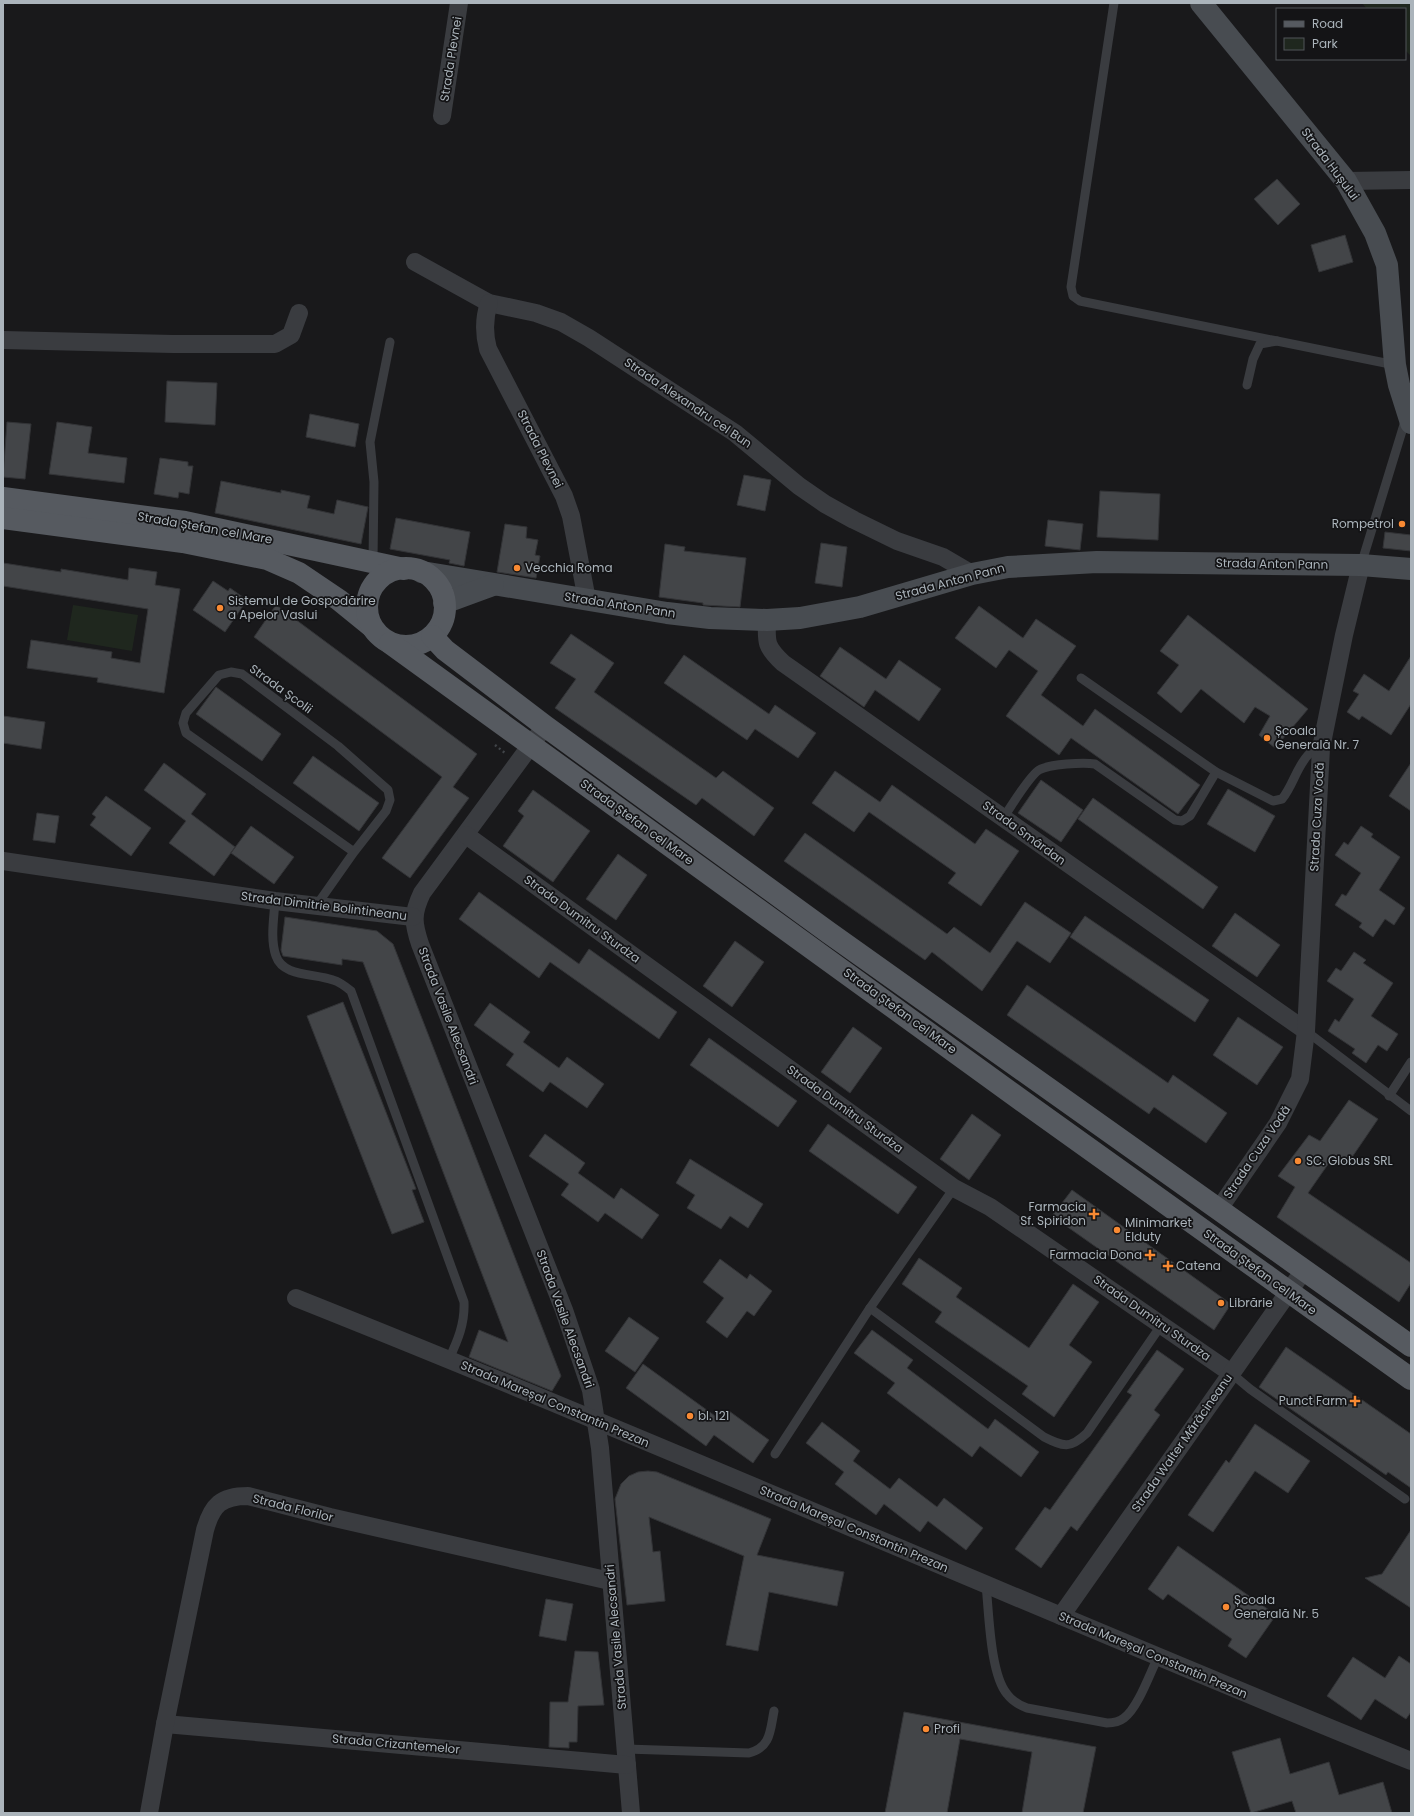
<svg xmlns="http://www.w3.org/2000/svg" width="1414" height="1816" font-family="Poppins,sans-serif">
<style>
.green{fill:#1f271e}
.building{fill:#434548;stroke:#333437}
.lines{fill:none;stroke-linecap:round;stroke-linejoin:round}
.path{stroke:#404448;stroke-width:2.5;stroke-dasharray:2 3;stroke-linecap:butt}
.lane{stroke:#3a3c40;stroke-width:9}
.street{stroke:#3a3c40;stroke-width:18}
.secondary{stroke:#484c51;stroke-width:22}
.primary{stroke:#565a60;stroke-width:22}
.poi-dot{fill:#f98a33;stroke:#141416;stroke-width:1.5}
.labels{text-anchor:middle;stroke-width:3.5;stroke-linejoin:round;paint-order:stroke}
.street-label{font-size:12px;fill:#abb4bb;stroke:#141416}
.poi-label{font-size:12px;fill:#abb4bb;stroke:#141416;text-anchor:start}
</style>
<rect width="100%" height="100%" fill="#19191b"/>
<g class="green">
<path d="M 1362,3 L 1411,3 L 1411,56 L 1405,50 L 1405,9 L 1367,9 Z"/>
<path d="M 73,605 L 138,615 L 132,651 L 67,640 Z"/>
</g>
<g class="building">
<path d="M 1277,179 L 1300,204 L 1278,225 L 1254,199 Z"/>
<path d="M 1345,235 L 1353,262 L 1319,272 L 1311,245 Z"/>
<path d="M 167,381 L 217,383 L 215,425 L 165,422 Z"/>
<path d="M 310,414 L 359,424 L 355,447 L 306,437 Z"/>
<path d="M 7,422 L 31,424 L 25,479 L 3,477 Z"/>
<path d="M 57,422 L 92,427 L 88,453 L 127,458 L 124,483 L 49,474 Z"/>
<path d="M 160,458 L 188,462 L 188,466 L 193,466 L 189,494 L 179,492 L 178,498 L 154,494 Z"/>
<path d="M 744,475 L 771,480 L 765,511 L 737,505 Z"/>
<path d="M 221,481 L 281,493 L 281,490 L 310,496 L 307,508 L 334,514 L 337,500 L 368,507 L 361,544 L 215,513 Z"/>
<path d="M 1100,491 L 1160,494 L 1158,540 L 1097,537 Z"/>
<path d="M 396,518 L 470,532 L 464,566 L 449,563 L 450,560 L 390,549 Z"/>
<path d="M 1048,520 L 1083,524 L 1080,550 L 1045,546 Z"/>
<path d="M 505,524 L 527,527 L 526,538 L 538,540 L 535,555 L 540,556 L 536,578 L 497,572 Z"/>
<path d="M 1385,532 L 1411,535 L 1411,551 L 1383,548 Z"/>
<path d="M 821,543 L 847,547 L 842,587 L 815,583 Z"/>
<path d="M 665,544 L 685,547 L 684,551 L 746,558 L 740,607 L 703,605 L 703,603 L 659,597 Z"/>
<path d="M 3,563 L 61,572 L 61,569 L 128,580 L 129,568 L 157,572 L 155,585 L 180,589 L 164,693 L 97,682 L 98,678 L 27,668 L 31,640 L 112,652 L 111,658 L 140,663 L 148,609 L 3,586 Z"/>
<path d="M 213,581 L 228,591 L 230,588 L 247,600 L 225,632 L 193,610 Z"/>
<path d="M 276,605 L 477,754 L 453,787 L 469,798 L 410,878 L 382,858 L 442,777 L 254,637 Z"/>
<path d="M 979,606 L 1023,638 L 1036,619 L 1076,646 L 1041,695 L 1083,726 L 1095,709 L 1200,785 L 1178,814 L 1071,738 L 1059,755 L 1006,716 L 1038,671 L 1009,650 L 996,668 L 955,638 Z"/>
<path d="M 1188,615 L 1308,709 L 1275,748 L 1259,735 L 1270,716 L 1255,707 L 1244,723 L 1201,689 L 1181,713 L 1157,693 L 1179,665 L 1160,651 Z"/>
<path d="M 571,634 L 614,663 L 594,692 L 716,778 L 723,771 L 774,808 L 754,836 L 702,798 L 696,805 L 555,708 L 576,679 L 550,663 Z"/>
<path d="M 840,647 L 886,679 L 899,660 L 941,689 L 919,721 L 875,690 L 864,707 L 820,676 Z"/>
<path d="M 684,655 L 769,714 L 775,705 L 816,733 L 798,758 L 755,729 L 747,740 L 664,683 Z"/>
<path d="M 1411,656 L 1411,704 L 1391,735 L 1362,716 L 1359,720 L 1347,712 L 1359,694 L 1353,691 L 1364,674 L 1389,691 Z"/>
<path d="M 216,687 L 281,734 L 262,761 L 196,714 Z"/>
<path d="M 3,716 L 45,722 L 41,749 L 3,743 Z"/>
<path d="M 313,756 L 379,803 L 359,831 L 293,783 Z"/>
<path d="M 164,763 L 206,794 L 191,814 L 235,847 L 214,876 L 169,843 L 186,821 L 144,790 Z"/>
<path d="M 1411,763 L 1411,811 L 1389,796 Z"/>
<path d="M 835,771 L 880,802 L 892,785 L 975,844 L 986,829 L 1019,851 L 981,906 L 948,883 L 956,873 L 869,812 L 854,832 L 812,803 Z"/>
<path d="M 1041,780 L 1083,810 L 1061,842 L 1018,813 Z"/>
<path d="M 1228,789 L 1275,816 L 1255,852 L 1207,824 Z"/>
<path d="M 533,790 L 590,831 L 553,882 L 503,846 L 524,816 L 518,811 Z"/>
<path d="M 106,796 L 151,828 L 131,856 L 90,825 L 96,817 L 92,814 Z"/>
<path d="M 1093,798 L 1218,887 L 1203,909 L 1078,819 Z"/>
<path d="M 37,813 L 59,816 L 55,843 L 33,840 Z"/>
<path d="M 251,826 L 294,857 L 274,884 L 231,853 Z"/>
<path d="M 1361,826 L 1373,834 L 1371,837 L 1400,857 L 1379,890 L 1405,908 L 1394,925 L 1385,919 L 1373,937 L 1359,927 L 1362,923 L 1335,905 L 1342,894 L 1346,896 L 1361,873 L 1335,855 L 1344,842 L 1348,845 Z"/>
<path d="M 805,833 L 947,934 L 954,927 L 990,953 L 1025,902 L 1071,933 L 1050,963 L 1017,941 L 982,991 L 932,952 L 925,960 L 784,861 Z"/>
<path d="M 618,854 L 647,875 L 616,920 L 586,899 Z"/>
<path d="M 479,892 L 579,964 L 589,949 L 677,1012 L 659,1039 L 550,962 L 539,978 L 459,919 Z"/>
<path d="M 1235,913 L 1280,945 L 1257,977 L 1212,946 Z"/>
<path d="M 1085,916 L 1209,1000 L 1195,1022 L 1070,937 Z"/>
<path d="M 285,917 L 377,931 L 393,944 L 561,1376 L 552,1391 L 469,1357 L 479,1330 L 508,1342 L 363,962 L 342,959 L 342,965 L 283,956 L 281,950 Z"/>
<path d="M 735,941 L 764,962 L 732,1007 L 703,986 Z"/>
<path d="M 1354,952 L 1366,960 L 1363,963 L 1393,983 L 1371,1016 L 1398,1034 L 1387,1051 L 1378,1045 L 1366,1063 L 1352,1053 L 1355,1049 L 1328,1031 L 1335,1019 L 1339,1022 L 1354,999 L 1327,981 L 1336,968 L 1341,971 Z"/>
<path d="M 1027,985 L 1168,1083 L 1173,1075 L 1227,1113 L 1206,1143 L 1154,1107 L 1149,1114 L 1007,1015 Z"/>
<path d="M 343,1002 L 416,1189 L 412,1190 L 424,1222 L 392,1234 L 307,1016 Z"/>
<path d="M 490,1003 L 530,1032 L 523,1042 L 559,1068 L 567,1057 L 604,1084 L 587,1108 L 550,1082 L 543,1092 L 506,1065 L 514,1054 L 474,1025 Z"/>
<path d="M 1238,1017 L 1283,1047 L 1257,1085 L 1213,1055 Z"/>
<path d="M 853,1027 L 882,1048 L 850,1093 L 821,1072 Z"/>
<path d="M 709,1038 L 797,1101 L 778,1127 L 690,1065 Z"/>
<path d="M 1349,1100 L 1378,1119 L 1346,1166 L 1333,1157 L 1308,1193 L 1411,1263 L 1411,1283 L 1399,1302 L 1277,1217 L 1295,1187 L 1278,1176 L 1309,1135 L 1320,1141 Z"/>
<path d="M 972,1114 L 1001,1135 L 969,1180 L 940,1159 Z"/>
<path d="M 828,1124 L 917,1187 L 898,1214 L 809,1151 Z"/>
<path d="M 545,1134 L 585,1163 L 578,1173 L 614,1199 L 621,1188 L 659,1215 L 642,1239 L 605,1213 L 598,1222 L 561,1195 L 569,1184 L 529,1156 Z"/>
<path d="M 690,1159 L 763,1204 L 748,1228 L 730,1216 L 721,1229 L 687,1208 L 695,1195 L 676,1183 Z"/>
<path d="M 1072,1190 L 1231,1304 L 1214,1330 L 1052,1216 Z"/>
<path d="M 919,1258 L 962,1288 L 956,1297 L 1029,1348 L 1073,1284 L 1099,1302 L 1069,1345 L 1092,1362 L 1054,1417 L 1022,1394 L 1028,1386 L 935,1322 L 942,1312 L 902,1284 Z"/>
<path d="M 720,1259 L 747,1279 L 750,1274 L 772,1291 L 754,1316 L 747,1311 L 727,1338 L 706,1322 L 724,1298 L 703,1282 Z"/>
<path d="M 629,1317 L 659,1338 L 635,1372 L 605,1351 Z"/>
<path d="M 872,1330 L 913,1360 L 907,1368 L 988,1429 L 995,1419 L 1039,1452 L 1021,1477 L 980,1446 L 972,1457 L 887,1393 L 895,1383 L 854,1353 Z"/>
<path d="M 1286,1347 L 1411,1434 L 1411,1488 L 1388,1472 L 1386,1475 L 1259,1387 Z"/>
<path d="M 1157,1350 L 1184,1369 L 1154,1410 L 1160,1415 L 1077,1531 L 1071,1526 L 1041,1568 L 1015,1549 L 1045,1507 L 1050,1510 L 1132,1395 L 1127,1392 Z"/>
<path d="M 643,1364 L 722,1421 L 729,1411 L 769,1440 L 753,1463 L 714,1435 L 706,1446 L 626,1388 Z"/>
<path d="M 822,1422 L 860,1451 L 853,1461 L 890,1489 L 899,1478 L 937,1507 L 944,1498 L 983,1528 L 966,1550 L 928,1521 L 920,1532 L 884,1504 L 876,1515 L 835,1484 L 844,1472 L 806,1443 Z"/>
<path d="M 1255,1424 L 1310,1461 L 1288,1493 L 1255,1471 L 1213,1532 L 1188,1515 L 1226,1460 L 1229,1463 Z"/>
<path d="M 648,1471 L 657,1472 L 771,1519 L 757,1555 L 844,1572 L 837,1606 L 769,1592 L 758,1651 L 726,1645 L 744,1556 L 649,1517 L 653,1552 L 660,1551 L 665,1601 L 627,1605 L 615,1499 L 621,1484 L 629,1476 L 638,1472 Z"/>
<path d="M 1411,1530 L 1411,1608 L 1365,1578 L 1382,1574 Z"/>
<path d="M 1178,1546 L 1276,1615 L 1246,1658 L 1228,1646 L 1232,1639 L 1168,1594 L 1163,1600 L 1148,1589 Z"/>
<path d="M 546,1599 L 573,1604 L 566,1641 L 539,1636 Z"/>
<path d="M 575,1651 L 598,1652 L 604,1705 L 578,1706 L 577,1742 L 569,1742 L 569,1748 L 549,1747 L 550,1702 L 568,1702 Z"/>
<path d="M 1399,1656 L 1411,1664 L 1411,1712 L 1406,1719 L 1375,1699 L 1361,1720 L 1327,1696 L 1353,1657 L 1385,1678 Z"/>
<path d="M 904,1712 L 1096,1747 L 1083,1813 L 1022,1813 L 1032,1752 L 960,1739 L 947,1813 L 885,1813 Z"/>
<path d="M 1280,1738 L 1290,1774 L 1329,1762 L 1339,1795 L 1383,1782 L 1392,1813 L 1296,1813 L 1292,1801 L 1251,1813 L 1232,1752 Z"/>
</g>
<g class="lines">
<path class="path" d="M 495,745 L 505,753"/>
<g class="lane">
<path d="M 1114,3 L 1071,287 L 1073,296 L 1080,301 L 1277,341"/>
<path d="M 1247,385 L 1253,359 L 1260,344 L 1277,341 L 1395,365"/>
<path d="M 373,562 L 374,482 L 370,442 L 390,342"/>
<path d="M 1361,565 L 1406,418"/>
<path d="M 1081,678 L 1216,772 L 1273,801 L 1282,799 C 1293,786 1297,765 1310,753 C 1313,751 1318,749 1321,748"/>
<path d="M 1003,818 C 1011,807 1029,776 1039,770 C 1049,764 1084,762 1095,764 L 1175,820 L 1182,821 L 1190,816 L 1216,772"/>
<path d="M 275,901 C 274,918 270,939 276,956 C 283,977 314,973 333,980 C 340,982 345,986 351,991 L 464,1302 C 465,1323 458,1340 449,1359"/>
<path d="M 316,906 L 354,852 L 386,811 L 390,800 L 388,790 L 338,746 L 242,674 L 231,672 L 219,675 L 186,713 L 183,723 L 186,733 L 354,852"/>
<path d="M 1306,1031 L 1411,1111"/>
<path d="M 1389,1096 L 1411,1062"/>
<path d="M 870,1308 L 1044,1437 C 1064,1447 1070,1449 1087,1433 L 1162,1324"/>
<path d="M 1231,1373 L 1250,1389 L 1405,1499"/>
<path d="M 775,1454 L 870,1308 L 954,1188"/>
<path d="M 986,1585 C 989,1612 990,1674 1007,1694 C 1012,1701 1019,1705 1027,1708 L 1107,1723 C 1113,1723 1119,1722 1124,1718 C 1138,1708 1150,1673 1158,1657"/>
<path d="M 626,1749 L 749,1753 C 771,1747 770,1731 774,1711"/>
</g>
<g class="street">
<path d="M 442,116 L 459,3"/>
<path d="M 1346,181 L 1411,180"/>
<path d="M 415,262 L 489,303 L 536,313 L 561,322 L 589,338 L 735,433 L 799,486 L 825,504 L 854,520 L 897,541 L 943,557 L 972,574"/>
<path d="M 489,303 C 484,318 484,334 488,349 L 564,496 L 571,516 L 587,600"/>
<path d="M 3,340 L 173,344 L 275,344 L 291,335 L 299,313"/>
<path d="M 767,620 C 766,643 766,647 783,663 L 1306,1031"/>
<path d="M 545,726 L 422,893 C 412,914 413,923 420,944 L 564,1310 L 591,1390 L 600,1448 L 631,1813"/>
<path d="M 466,835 L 954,1188 L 990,1207 L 1231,1373"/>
<path d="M 3,861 L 275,901 L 413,917"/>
<path d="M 1219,1209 L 1278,1123 L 1300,1079 L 1306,1031 L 1321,748 L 1344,635 L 1361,565"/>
<path d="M 296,1298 C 670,1447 1038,1610 1411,1761"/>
<path d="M 1061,1616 L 1304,1270"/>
<path d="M 165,1724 L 627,1765"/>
<path d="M 149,1813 L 165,1724 L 205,1530 C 212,1505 221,1496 248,1496 L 330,1517 L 610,1581"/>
</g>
<g class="secondary">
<path d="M 1201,3 L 1346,181 L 1375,233 L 1387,265 L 1395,365 L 1399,385 L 1411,423"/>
<path d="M 422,572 L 667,613 L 710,618 L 767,620 L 800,618 L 860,607 L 972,574 L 1008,567 L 1097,562 L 1361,565 L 1411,569"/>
<path d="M 444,603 L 493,585"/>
</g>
<g class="primary">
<path d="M 3,498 L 185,522 L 404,569"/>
<path d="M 3,518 L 183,542 L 267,559 L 299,573 L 339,600 L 371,626"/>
<circle cx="406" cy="607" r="39"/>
<path d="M 432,636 L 445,650 L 545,726 L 828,932 L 1411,1346"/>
<path d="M 390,643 L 1021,1100 L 1411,1379"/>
</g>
</g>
<g class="poi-dot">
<circle cx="1402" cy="524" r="4"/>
<circle cx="517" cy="568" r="4"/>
<circle cx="220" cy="608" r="4"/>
<circle cx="1267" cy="738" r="4"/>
<circle cx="1298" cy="1161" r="4"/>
<path d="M1092 1208h4v4h4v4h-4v4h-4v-4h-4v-4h4z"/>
<circle cx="1117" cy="1230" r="4"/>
<path d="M1148 1249h4v4h4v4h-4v4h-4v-4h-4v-4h4z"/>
<path d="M1166 1260h4v4h4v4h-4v4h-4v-4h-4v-4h4z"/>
<circle cx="1221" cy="1303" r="4"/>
<path d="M1353 1395h4v4h4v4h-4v4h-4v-4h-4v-4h4z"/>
<circle cx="690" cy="1416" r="4"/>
<circle cx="1226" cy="1607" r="4"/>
<circle cx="926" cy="1729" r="4"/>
</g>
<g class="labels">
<g class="street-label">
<text transform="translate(451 59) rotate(-81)" y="4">Strada Plevnei</text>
<text transform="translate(1330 164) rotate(53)" y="4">Strada Hușului</text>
<text transform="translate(688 403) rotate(34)" y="4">Strada Alexandru cel Bun</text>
<text transform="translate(540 449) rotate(63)" y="4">Strada Plevnei</text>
<text transform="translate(205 528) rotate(10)" y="4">Strada Ștefan cel Mare</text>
<text transform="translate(1272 564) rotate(1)" y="4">Strada Anton Pann</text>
<text transform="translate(950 582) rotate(-15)" y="4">Strada Anton Pann</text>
<text transform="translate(620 605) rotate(9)" y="4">Strada Anton Pann</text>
<text transform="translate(281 689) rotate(36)" y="4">Strada Școlii</text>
<text transform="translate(1317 817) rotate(-87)" y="4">Strada Cuza Vodă</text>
<text transform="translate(637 822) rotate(36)" y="4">Strada Ștefan cel Mare</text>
<text transform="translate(1024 833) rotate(36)" y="4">Strada Smârdan</text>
<text transform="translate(324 906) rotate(7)" y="4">Strada Dimitrie Bolintineanu</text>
<text transform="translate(582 919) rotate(36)" y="4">Strada Dumitru Sturdza</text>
<text transform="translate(900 1011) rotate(36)" y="4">Strada Ștefan cel Mare</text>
<text transform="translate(448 1016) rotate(69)" y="4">Strada Vasile Alecsandri</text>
<text transform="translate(845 1109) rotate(36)" y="4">Strada Dumitru Sturdza</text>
<text transform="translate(1257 1152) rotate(-56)" y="4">Strada Cuza Vodă</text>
<text transform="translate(1260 1272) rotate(36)" y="4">Strada Ștefan cel Mare</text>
<text transform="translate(1152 1318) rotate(35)" y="4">Strada Dumitru Sturdza</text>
<text transform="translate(565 1319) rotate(70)" y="4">Strada Vasile Alecsandri</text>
<text transform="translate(555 1404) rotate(23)" y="4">Strada Mareșal Constantin Prezan</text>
<text transform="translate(1182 1443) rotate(-55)" y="4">Strada Walter Mărăcineanu</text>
<text transform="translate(293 1508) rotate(14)" y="4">Strada Florilor</text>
<text transform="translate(854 1529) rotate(23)" y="4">Strada Mareșal Constantin Prezan</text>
<text transform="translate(616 1637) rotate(-95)" y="4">Strada Vasile Alecsandri</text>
<text transform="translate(1153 1655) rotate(23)" y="4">Strada Mareșal Constantin Prezan</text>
<text transform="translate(396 1744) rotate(5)" y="4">Strada Crizantemelor</text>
</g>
<g class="poi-label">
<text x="1394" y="528" text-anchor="end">Rompetrol</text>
<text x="525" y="572">Vecchia Roma</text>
<text x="228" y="605">Sistemul de Gospodărire<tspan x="228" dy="14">a Apelor Vaslui</tspan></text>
<text x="1275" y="735">Școala<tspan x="1275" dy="14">Generală Nr. 7</tspan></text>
<text x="1306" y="1165">SC. Globus SRL</text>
<text x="1086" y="1211" text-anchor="end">Farmacia<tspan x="1086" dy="14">Sf. Spiridon</tspan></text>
<text x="1125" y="1227">Minimarket<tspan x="1125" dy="14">Elduty</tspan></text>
<text x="1142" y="1259" text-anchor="end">Farmacia Dona</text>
<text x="1176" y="1270">Catena</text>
<text x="1229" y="1307">Librărie</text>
<text x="1347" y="1405" text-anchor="end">Punct Farm</text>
<text x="698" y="1420">bl. 121</text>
<text x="1234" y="1604">Școala<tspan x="1234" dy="14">Generală Nr. 5</tspan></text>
<text x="934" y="1733">Profi</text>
</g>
</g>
<rect width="1414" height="1816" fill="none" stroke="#abb4bb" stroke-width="8"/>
<rect x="1276" y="8" width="130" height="52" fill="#141416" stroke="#505458"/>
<rect x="1284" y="21" width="20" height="6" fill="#565a60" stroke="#505458"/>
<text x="1312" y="28" font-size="12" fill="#abb4bb">Road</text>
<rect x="1284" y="38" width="20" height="12" fill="#1f271e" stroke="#505458"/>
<text x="1312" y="48" font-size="12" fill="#abb4bb">Park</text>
</svg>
